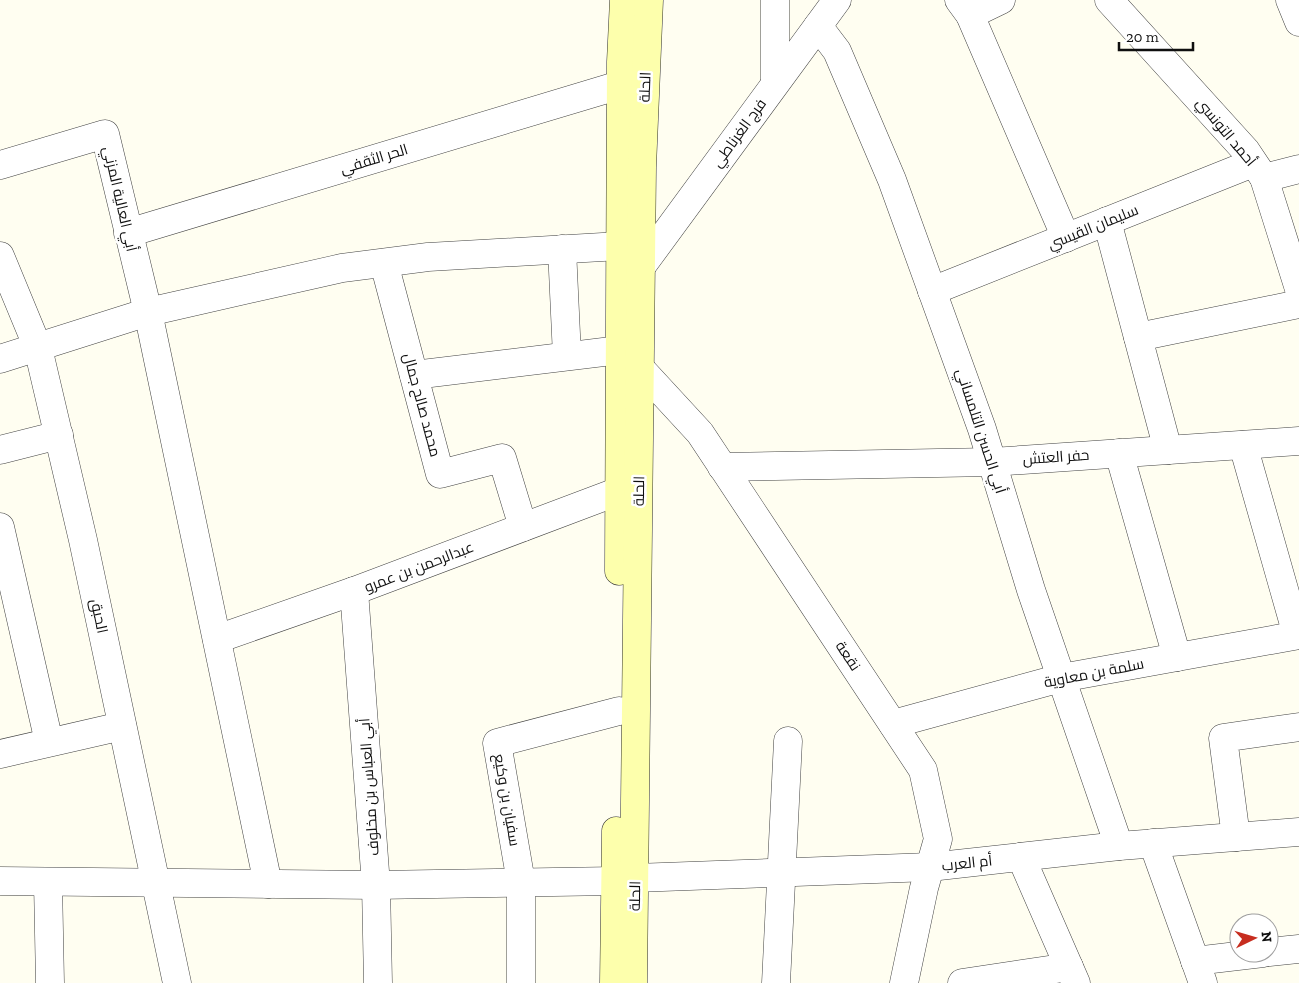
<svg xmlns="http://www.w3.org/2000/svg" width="1299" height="983" font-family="'Zilla Slab',Cairo,serif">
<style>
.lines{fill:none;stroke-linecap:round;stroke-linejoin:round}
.street-casing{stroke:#424242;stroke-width:29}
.secondary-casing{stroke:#313131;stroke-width:29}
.street{stroke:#fff;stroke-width:28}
.secondary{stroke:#fdffac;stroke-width:28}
.labels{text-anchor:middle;stroke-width:5;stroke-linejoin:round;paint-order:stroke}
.street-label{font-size:15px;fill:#0f0f0f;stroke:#fff}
</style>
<rect width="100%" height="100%" fill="#fffef1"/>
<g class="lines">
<g class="street-casing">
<g id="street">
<path d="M 775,0 L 775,83"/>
<path d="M 959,0 L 970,15 L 1066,238"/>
<path d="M 1109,0 L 1246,151 L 1264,178 L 1299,289"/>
<path d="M 1290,0 L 1299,22"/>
<path d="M 970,15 L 1001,0"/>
<path d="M 818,26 L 837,51 L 892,180 L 982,429 L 1031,590 L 1119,846"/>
<path d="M 0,165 L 105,134 L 148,312 L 268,884"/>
<path d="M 1264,178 L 1299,169"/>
<path d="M 1107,221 L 1168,450"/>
<path d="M 128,233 L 620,85"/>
<path d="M 562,249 L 567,356"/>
<path d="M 0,256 L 38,348 L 83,540 L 177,983"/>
<path d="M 384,263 L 440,474 L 502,458 L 523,527"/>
<path d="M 641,267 L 837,0"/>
<path d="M 932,291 L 1253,163"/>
<path d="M 1138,337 L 1299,304"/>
<path d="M 0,359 L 148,312 L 342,268 L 428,257 L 620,246"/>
<path d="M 640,368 L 700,433 L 923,770 L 938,839 L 924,888 L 904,983"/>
<path d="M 414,375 L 620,350"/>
<path d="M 1243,445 L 1297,635"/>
<path d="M 0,450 L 59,435"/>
<path d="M 1119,453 L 1177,657"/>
<path d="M 722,467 L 992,462 L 1299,441"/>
<path d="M 0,527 L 49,742"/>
<path d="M 354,591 L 376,885 L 378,983"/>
<path d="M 217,639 L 354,591 L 619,491"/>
<path d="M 893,724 L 1061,678 L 1299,635"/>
<path d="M 0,754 L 122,726"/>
<path d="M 1236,837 L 1223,738 L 1299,727"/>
<path d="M 1153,843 L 1203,983"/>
<path d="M 1021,857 L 1076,983"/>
<path d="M 635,878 L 930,867 L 1119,846 L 1299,832"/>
<path d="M 0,881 L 376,885 L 615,881"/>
<path d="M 48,882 L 50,983"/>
<path d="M 1269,952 L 1299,949"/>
<path d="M 1195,961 L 1263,953"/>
<path d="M 521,983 L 521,882 L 497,743 L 619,711"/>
<path d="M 776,983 L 788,741"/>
<path d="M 962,983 L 1069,967"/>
</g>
</g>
<g class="secondary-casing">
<g id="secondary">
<path d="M 619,571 L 621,62 L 624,0"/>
<path d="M 614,983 L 616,831"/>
<path d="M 633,983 L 642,167 L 649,0"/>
</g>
</g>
<use href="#street" class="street"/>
<use href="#secondary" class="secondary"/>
</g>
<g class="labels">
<g class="street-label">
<text transform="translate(645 87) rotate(-88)" y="5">الحلة</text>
<text transform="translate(1226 132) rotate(50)" y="5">أحمد التونسي</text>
<text transform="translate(739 133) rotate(-54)" y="5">فرج الغرناطي</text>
<text transform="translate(374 159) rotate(-17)" y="5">الحر الثقفي</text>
<text transform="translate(120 199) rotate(77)" y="5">أبي العالية المزني</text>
<text transform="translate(1093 227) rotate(-22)" y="5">سليمان القيسي</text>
<text transform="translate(422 405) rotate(75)" y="5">محمد صالح جمال</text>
<text transform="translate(981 431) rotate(72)" y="5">أبي الحسن التلمساني</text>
<text transform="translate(1056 457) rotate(-4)" y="5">حفر العتش</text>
<text transform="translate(639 491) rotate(-89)" y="5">الحلة</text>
<text transform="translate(419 567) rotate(-21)" y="5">عبدالرحمن بن عمرو</text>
<text transform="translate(99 616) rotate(78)" y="5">الحبق</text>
<text transform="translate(848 656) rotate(56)" y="5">نقعة</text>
<text transform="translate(1094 673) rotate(-11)" y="5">سلمة بن معاوية</text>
<text transform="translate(369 787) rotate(-94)" y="5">أبي العباس بن مخلوف</text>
<text transform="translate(507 800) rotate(80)" y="5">سفيان بن وكيع</text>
<text transform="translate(967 863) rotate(-6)" y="5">أم العرب</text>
<text transform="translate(635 896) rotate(-89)" y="5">الحلة</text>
</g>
</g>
<g transform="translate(1254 938) rotate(85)"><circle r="24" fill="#ffffff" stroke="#9f9f9f"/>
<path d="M0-4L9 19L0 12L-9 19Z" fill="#c72d1f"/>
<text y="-8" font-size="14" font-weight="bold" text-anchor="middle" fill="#0f0f0f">N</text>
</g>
<path d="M1119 42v8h74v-8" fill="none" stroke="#0f0f0f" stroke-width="2.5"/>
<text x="1126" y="42" font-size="15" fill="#0f0f0f" stroke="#ffffff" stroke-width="4" paint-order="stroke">20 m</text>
</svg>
